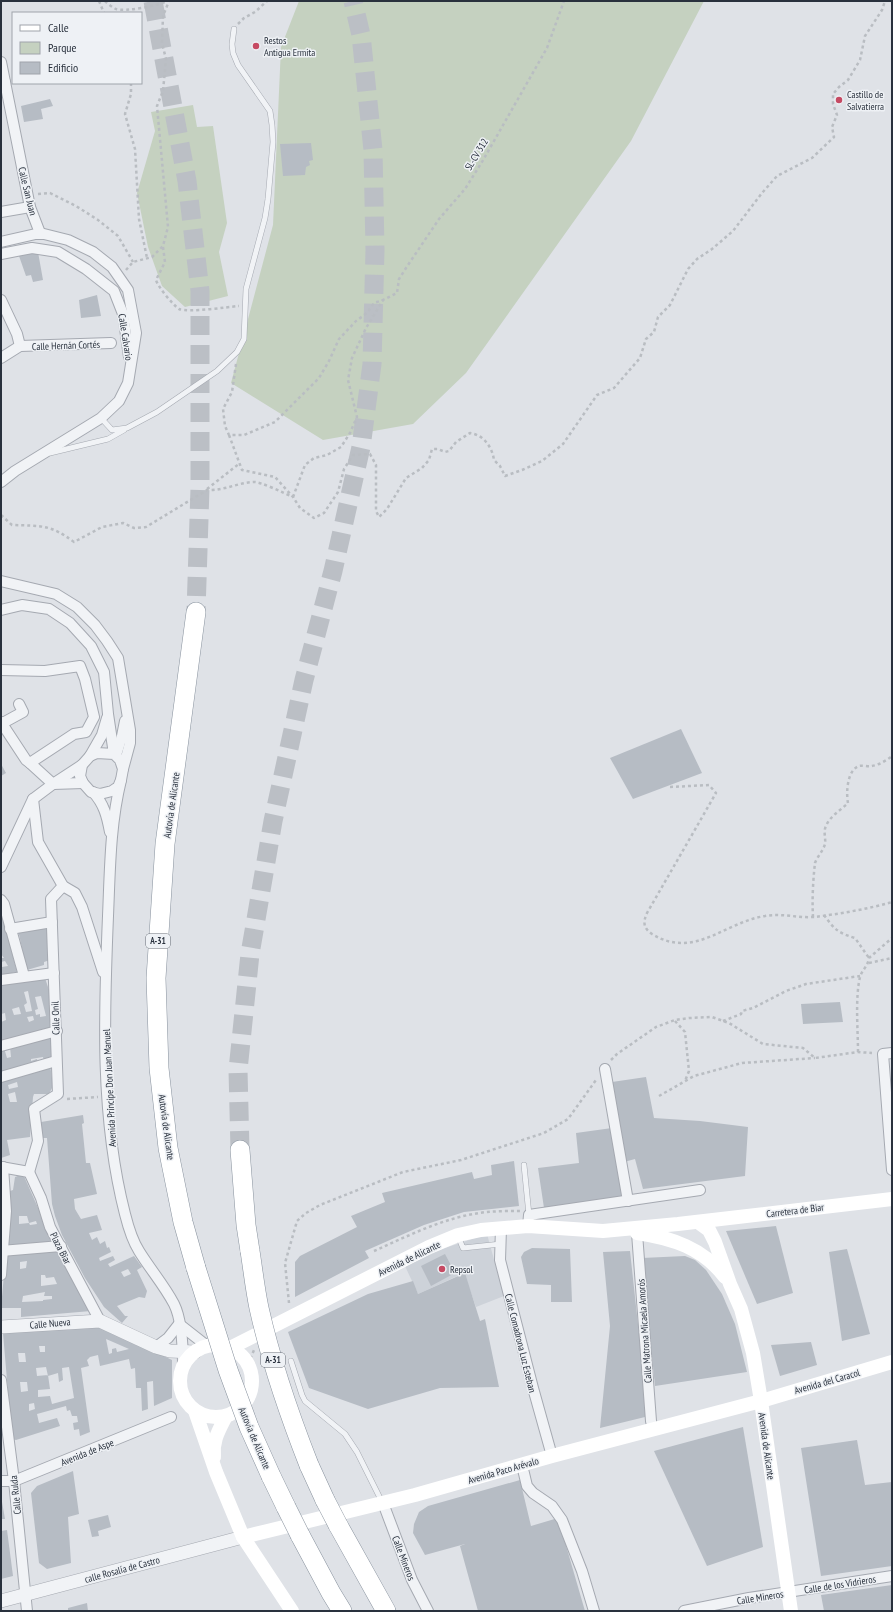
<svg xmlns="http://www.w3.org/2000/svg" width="893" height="1612" font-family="'PT Sans Narrow',sans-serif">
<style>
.built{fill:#cdd2d9}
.green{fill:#c5d1c0}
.building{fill:#b6bcc4;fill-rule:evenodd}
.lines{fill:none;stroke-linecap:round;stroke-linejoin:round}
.motorway-tunnel{stroke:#bbbfc5;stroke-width:19;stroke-dasharray:19 10;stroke-linecap:butt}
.service-casing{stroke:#a5a9b1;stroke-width:6}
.minor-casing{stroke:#a5a9b1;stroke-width:12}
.tertiary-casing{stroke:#a5a9b1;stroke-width:14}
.motorway-casing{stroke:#87919d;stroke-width:20}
.path{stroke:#b9bdc2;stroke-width:2.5;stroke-dasharray:3 3;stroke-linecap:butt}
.service{stroke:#f1f3f6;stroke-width:5}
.minor{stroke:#f1f3f6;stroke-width:10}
.tertiary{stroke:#f1f3f6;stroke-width:13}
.secondary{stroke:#fff;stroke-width:14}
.motorway{stroke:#fff;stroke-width:19}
.motorway-bridge-casing{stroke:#87919d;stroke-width:20;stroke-linecap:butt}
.motorway-bridge{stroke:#fff;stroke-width:19}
.poi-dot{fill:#c64a63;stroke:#eef1f5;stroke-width:1.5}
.labels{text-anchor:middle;stroke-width:3;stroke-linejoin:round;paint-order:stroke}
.shield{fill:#eef1f5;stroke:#646b74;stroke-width:1}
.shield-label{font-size:9px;font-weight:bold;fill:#29313d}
.poi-label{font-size:10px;fill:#29313d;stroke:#eef1f5;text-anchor:start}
.street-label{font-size:10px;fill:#29313d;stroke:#eef1f5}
</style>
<rect width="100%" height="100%" fill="#dfe2e7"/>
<path class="built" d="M 487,1234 L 504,1296 L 476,1307 L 464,1273 L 418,1294 L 405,1266 L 445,1248 Z"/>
<g class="green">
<path d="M 299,1 L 704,1 L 631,141 L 466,373 L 413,424 L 323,440 L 231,383 L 273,225 L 281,47 Z"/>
<path d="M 193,105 L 197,127 L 213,126 L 227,223 L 219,252 L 228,296 L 185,307 L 162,286 L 148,247 L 137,193 L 155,131 L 151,112 Z"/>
</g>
<g class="building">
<path d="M 50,99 L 53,106 L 41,109 L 43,119 L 24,122 L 21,106 Z"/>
<path d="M 311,143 L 313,160 L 309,161 L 310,165 L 306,167 L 305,175 L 283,176 L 280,144 Z"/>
<path d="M 38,252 L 43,280 L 33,282 L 31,275 L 26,276 L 19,256 Z"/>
<path d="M 97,295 L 101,316 L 81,318 L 79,300 Z"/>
<path d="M 681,729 L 702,773 L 633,799 L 610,758 Z"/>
<path d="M 1,764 L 6,773 L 1,776 Z"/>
<path d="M 2,915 L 17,972 L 1,975 L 1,963 L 2,967 L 8,966 L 5,961 L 1,962 L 1,958 L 4,958 L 1,954 Z"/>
<path d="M 49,924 L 50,960 L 44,962 L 44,965 L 27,970 L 18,930 Z"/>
<path d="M 44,975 L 50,993 L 54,1029 L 1,1043 L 1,1022 L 6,1020 L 5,1013 L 1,1014 L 1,981 ZM 28,991 L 32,1011 L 26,1012 L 24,1005 L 27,1003 L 24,992 ZM 41,996 L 46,1016 L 40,1017 L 40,1014 L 36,1015 L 35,1010 L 38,1009 L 35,997 ZM 19,1007 L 21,1014 L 14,1015 L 12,1009 ZM 33,1016 L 34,1020 L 29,1022 L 27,1017 Z"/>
<path d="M 840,1002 L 843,1022 L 803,1024 L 801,1004 Z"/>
<path d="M 51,1035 L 54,1058 L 44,1061 L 43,1057 L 31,1059 L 31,1061 L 37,1059 L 38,1064 L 1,1075 L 1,1049 L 4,1048 L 7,1058 L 11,1057 L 10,1047 Z"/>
<path d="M 50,1064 L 53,1086 L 49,1094 L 34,1094 L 33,1097 L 30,1137 L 7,1140 L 10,1155 L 1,1158 L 1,1080 ZM 17,1082 L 18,1087 L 9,1089 L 8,1085 ZM 15,1092 L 17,1102 L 10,1102 L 8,1094 Z"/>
<path d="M 646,1077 L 654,1118 L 700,1121 L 748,1127 L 745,1176 L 643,1189 L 635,1159 L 624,1162 L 612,1082 Z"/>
<path d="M 83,1115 L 84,1123 L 82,1124 L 86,1163 L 90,1163 L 97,1194 L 74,1199 L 75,1209 L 81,1219 L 97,1215 L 102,1230 L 89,1233 L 92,1240 L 97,1237 L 100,1244 L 105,1241 L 107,1248 L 109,1247 L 111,1252 L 99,1258 L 100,1261 L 113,1256 L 115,1260 L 108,1264 L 110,1267 L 134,1256 L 142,1267 L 137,1270 L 147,1291 L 145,1298 L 139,1297 L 117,1306 L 125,1316 L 128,1316 L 122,1323 L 104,1307 L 85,1278 L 62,1235 L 55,1216 L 52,1204 L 47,1138 L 41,1138 L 41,1122 ZM 128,1269 L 131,1274 L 124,1277 L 121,1272 Z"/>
<path d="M 612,1128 L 622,1197 L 544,1208 L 538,1168 L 579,1163 L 576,1133 Z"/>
<path d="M 514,1161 L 519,1206 L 464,1212 L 424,1225 L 365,1251 L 369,1258 L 295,1297 L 295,1262 L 300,1256 L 357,1227 L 351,1216 L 385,1202 L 382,1193 L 472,1172 L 474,1179 L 492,1175 L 491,1165 Z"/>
<path d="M 23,1174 L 43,1219 L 53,1242 L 8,1245 L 10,1191 L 13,1190 L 15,1177 ZM 19,1216 L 27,1216 L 29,1223 L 36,1221 L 37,1224 L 30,1225 L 29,1223 L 19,1224 Z"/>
<path d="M 776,1226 L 793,1293 L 757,1304 L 726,1231 Z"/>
<path d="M 532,1248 L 570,1249 L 572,1302 L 551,1302 L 551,1285 L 527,1284 L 521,1257 L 524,1252 Z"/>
<path d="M 55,1249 L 91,1311 L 21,1317 L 21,1308 L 1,1308 L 6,1252 ZM 27,1261 L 26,1268 L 20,1269 L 20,1262 ZM 41,1275 L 45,1275 L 46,1278 L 54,1277 L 57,1284 L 41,1286 ZM 45,1292 L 44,1296 L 52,1296 L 52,1299 L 43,1300 L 43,1301 L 22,1302 L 23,1296 Z"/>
<path d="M 847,1249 L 870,1334 L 842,1341 L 829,1252 Z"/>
<path d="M 630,1251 L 645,1389 L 645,1417 L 600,1428 L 610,1326 L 603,1252 Z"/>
<path d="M 445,1254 L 455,1273 L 431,1286 L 421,1266 Z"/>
<path d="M 685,1256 L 695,1260 L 706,1270 L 722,1294 L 735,1324 L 747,1372 L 655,1386 L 642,1258 Z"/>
<path d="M 465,1273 L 480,1321 L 485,1319 L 499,1387 L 440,1388 L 368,1409 L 309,1388 L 288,1332 L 368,1294 L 413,1281 L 418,1294 Z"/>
<path d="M 99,1325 L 172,1360 L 172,1398 L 154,1406 L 153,1381 L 147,1382 L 148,1409 L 142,1411 L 141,1388 L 136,1388 L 135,1368 L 131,1369 L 129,1359 L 100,1366 L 98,1355 L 90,1357 L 87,1360 L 89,1366 L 81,1368 L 90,1432 L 80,1436 L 79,1429 L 74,1430 L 73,1423 L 78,1422 L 77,1416 L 72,1416 L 70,1410 L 67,1411 L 66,1406 L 37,1414 L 39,1423 L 57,1418 L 60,1426 L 16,1440 L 12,1439 L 3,1333 ZM 106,1339 L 113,1342 L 129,1349 L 117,1352 L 116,1348 L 112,1349 L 112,1353 L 109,1354 ZM 39,1346 L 45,1346 L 45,1352 L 40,1352 ZM 18,1353 L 25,1353 L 26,1362 L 19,1362 ZM 46,1367 L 48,1376 L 58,1373 L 59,1382 L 63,1380 L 62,1368 L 69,1367 L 74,1398 L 52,1404 L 50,1396 L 38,1397 L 38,1390 L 50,1389 L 48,1375 L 37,1376 L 36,1368 ZM 20,1382 L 27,1382 L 28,1391 L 21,1392 ZM 34,1403 L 35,1409 L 29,1411 L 29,1404 Z"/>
<path d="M 811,1342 L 817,1365 L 780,1376 L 771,1345 Z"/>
<path d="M 743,1427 L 763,1547 L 707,1566 L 654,1451 Z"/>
<path d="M 857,1440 L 865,1485 L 892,1482 L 892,1566 L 821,1576 L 801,1448 Z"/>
<path d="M 73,1471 L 79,1514 L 68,1517 L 71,1563 L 47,1569 L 39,1563 L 31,1493 L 37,1486 Z"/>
<path d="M 520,1480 L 531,1526 L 558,1518 L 585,1611 L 478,1611 L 460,1546 L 465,1544 L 425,1555 L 413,1533 L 414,1524 L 419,1512 L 428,1506 Z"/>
<path d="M 1,1496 L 5,1519 L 1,1519 Z"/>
<path d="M 108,1515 L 111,1527 L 98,1531 L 99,1536 L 92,1537 L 88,1520 Z"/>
<path d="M 7,1530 L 13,1576 L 1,1579 L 1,1531 Z"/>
<path d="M 892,1585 L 892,1611 L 824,1611 L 821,1595 Z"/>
<path d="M 87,1603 L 88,1611 L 68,1611 L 68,1608 Z"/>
</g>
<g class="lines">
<g class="motorway-tunnel">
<path d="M 153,1 L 187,181 L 200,291 L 200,488 L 196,612"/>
<path d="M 240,1150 L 238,1070 L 250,954 L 273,821 L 304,680 L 333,571 L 361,447 L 372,364 L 375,250 L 373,150 L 361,35 L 353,1"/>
</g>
<g class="service-casing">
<g id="service">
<path d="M 101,418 L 112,430 L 127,428 L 157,412 L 217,371 L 237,352 L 244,339 L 246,289 L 265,218 L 268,199 L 273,142 L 272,125 L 270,111 L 238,65 L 233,53 L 232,44 L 234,29"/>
<path d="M 50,453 L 108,439 L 124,430"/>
<path d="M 524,1165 L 529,1215"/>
<path d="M 458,1236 L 463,1248 L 501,1244"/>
<path d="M 291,1361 L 302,1395 L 305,1401 L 345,1434 L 357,1452 L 382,1502"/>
</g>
</g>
<g class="minor-casing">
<g id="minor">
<path d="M 1,62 L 5,82"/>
<path d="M 1,83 L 5,82 L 30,207 L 40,233"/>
<path d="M 1,212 L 30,207"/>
<path d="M 1,242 L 40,233 L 68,240 L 93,252 L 112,267 L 128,290 L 136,333 L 128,383 L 119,401 L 101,418 L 15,471 L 1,482"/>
<path d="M 1,254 L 32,248 L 58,252 L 86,269 L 114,291 L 123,314 L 129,357"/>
<path d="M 1,300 L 17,334 L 20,346"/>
<path d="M 1,358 L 20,346 L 111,343"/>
<path d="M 1,581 L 56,594 L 77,607 L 95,625 L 107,641 L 118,658 L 130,730 L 130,743 L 123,769"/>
<path d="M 1,610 L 22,605 L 49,609 L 70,623 L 91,646 L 104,672 L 108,714 L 114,754 L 120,760 L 123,769 L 121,780 L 118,787 L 112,791 L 100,794 L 91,792 L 83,783 L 80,776 L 82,765 L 90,756 L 97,753 L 114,754"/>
<path d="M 1,670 L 45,671 L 80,666 L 85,679 L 94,717 L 86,732 L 74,734 L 30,763"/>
<path d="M 1,722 L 26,760 L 30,763 L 53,784"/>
<path d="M 1,724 L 23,712 L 19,704"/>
<path d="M 116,755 L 122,736 L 125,721"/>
<path d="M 90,756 L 102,735 L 107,718"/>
<path d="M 121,780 C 110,825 110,870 108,916 C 104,1014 100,1117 125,1214 C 128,1226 132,1240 139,1251 C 150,1269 164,1285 174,1304 C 182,1320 183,1348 183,1366"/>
<path d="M 53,784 L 83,783"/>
<path d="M 93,792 C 104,804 107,816 110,832"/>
<path d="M 33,799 L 38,842 L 63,886 L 75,893 L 82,907 L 103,972"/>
<path d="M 1,867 L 33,799 L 53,784 L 82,765"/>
<path d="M 1,900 L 4,904 L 24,976"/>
<path d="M 10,929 L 52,922"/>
<path d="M 1,980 L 54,973"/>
<path d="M 1,1046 L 57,1031"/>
<path d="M 892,1053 L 883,1054 L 892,1170"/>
<path d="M 605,1069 L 628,1201"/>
<path d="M 1,1077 L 56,1061"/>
<path d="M 1,1167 L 29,1172 L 38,1141 L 34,1109 L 58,1094 L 51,899 L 63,886"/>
<path d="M 29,1172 L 41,1198 L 50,1227 L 100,1321"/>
<path d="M 528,1226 L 529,1215 L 700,1190"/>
<path d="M 501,1228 L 500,1260 L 533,1388 L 552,1456"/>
<path d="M 637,1233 L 651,1421 L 653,1429"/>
<path d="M 1,1251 L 61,1246"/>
<path d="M 1,1275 L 6,1211 L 3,1167"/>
<path d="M 179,1324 L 207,1346"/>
<path d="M 156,1347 L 168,1338 L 179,1324"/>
<path d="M 1,1380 L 14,1481 L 27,1611"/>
<path d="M 522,1465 L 527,1486 L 533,1493 L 552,1506 L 562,1520 L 582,1571 L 594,1611"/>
<path d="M 1,1481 L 14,1481 L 171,1417"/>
<path d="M 383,1503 L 412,1580 L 428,1611"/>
<path d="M 684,1611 L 749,1598 L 892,1576"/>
</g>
</g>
<g class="tertiary-casing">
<g id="tertiary">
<path d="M 1,1327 L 100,1321 L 156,1347 L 170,1351 L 195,1352"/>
<path d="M 1,1601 L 243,1537"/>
</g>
</g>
<g class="motorway-casing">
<g id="motorway">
<path d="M 240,1150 L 246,1225 L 250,1251"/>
<path d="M 196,1268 L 183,1222 L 168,1148 L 159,1068 L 156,978 L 165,844 L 196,612"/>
<path d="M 309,1465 L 325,1500"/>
<path d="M 271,1476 L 286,1507"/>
<path d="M 338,1525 L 386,1611"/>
<path d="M 300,1535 L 331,1593 L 342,1611"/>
</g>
</g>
<g class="path">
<path d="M 99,1 L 104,13"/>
<path d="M 105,1 C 108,4 112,7 116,9 C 126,12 157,6 167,1"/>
<path d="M 238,24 L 244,18 L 255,12 L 267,1"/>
<path d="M 131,83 L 131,94 L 125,114 L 135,149 L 139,219 L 147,258"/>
<path d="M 38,194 L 50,193 L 76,206 L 98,220 L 118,236 L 133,262"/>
<path d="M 163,247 L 165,262 L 156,280 C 158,287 173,305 179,309 C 188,313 227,307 239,306"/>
<path d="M 126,270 L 133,262 L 152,257 L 163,246 L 168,227 L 157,106 L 163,91 L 166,59 L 162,43 L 163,16 L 169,1"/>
<path d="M 236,364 L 232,392 L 223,409 L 225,426 L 229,435 L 244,435 L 275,422 L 319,378 L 329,361 L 339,339 L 356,321 L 367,313 L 374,303 L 383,300 L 397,293 L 399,279 L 406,268 L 439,219 L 465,189 L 482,162 L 547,48 L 564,1"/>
<path d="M 229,435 L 242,470 L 275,477 L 293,497 L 300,508 L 314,518 L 324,513 L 338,492 L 344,469 L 353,455 L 370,454 L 376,465 L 376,511 L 379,517 L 387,509 L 406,478 L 422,468 L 429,460 L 432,449 L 438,449 L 445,452 L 449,451 L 456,442 L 470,433 C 484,435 492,447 494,460 L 500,466 L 505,476 L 522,470 L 542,461 L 563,444 L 597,395 L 614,388 L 640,358 L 646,339 L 654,332 L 658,317 L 670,305 L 688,269 L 697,259 L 712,249 L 733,231 L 762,193 L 777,176 L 812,158 L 834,137 L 832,127 L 837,115 L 833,104 L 833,94 L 839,87 L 848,80 L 860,60 L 865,36 L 882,10 L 885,1"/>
<path d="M 207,489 L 240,463"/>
<path d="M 293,497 L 305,465 L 314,458 L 327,455 L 341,447 L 350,433 L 357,417 L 348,380 L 352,358 L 366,328 L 383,300"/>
<path d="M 1,515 L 12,525 C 41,526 50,524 74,542 L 102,527 L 123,523 L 134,528 L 146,527 L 207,490 C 223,491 237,483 253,482 C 260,481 283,493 291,496"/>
<path d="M 670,787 L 709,785 L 716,793 L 647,913 C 643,922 643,928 652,934 C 694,960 725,922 765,916 C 781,913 797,918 814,917 C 839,914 868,909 892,902"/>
<path d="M 824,915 C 834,929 838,933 855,938 L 869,958"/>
<path d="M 813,917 C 812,900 813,880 815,863 C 817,857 823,851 825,844 C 826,838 823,832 826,826 C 830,816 841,810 848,803 C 846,793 847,770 859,766 C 863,765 868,767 872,766 C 879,765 887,760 892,756"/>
<path d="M 869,963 L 892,958"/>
<path d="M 675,1021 L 685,1032 L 689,1071 L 685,1081"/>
<path d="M 723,1021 L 741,1014 L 742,1011 L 753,1008 L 786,991 L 806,984 L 860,976"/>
<path d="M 858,1052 C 858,1030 855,998 860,977 C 862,970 868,966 869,958 L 892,938"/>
<path d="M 611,1060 L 617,1054 L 656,1027 L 675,1020 L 689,1018 L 712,1017 L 729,1023 L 763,1044 L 803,1048 L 815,1058 L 858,1052 L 872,1053"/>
<path d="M 659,1096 L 694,1076 L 742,1063 L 815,1058"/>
<path d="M 67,1099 L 98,1097"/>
<path d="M 374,1251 C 410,1235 447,1216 487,1212 C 498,1211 510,1211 521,1211"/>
<path d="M 289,1303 L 285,1263 L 297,1221 L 306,1213 L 320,1205 L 403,1172 L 461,1160 L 544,1133 L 568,1119 L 596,1080"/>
<path d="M 248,1364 L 254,1350"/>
</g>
<use href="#service" class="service"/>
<use href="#minor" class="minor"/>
<use href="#tertiary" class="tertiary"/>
<g class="secondary">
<path d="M 698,1222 L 709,1230 L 715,1242 L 730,1284 L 741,1309 L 753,1353 L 761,1401 L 791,1611"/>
<path d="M 637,1233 C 672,1238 703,1248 725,1277"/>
<circle cx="216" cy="1381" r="36"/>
<path d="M 230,1348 L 429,1247 L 458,1235 L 481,1230 L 528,1226 L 603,1231 L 678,1224 L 892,1199"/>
<path d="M 195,1411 L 216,1472 L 243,1537 L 292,1611"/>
<path d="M 214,1457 C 212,1441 219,1430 226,1416"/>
<path d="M 243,1537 L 415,1495 L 552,1456 L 761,1401 L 892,1362"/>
</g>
<use href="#motorway" class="motorway"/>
<g class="motorway-bridge-casing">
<g id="motorway-bridge">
<path d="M 250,1251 C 253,1270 255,1289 259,1308 C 271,1362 289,1414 309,1465"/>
<path d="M 196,1268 L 228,1370 L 249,1427 L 271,1476"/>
<path d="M 325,1500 L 338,1525"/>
<path d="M 286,1507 L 300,1535"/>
</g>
</g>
<use href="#motorway-bridge" class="motorway-bridge"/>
</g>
<g class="poi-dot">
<circle cx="256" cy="46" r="4"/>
<circle cx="839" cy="100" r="4"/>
<circle cx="442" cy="1269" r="4"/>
</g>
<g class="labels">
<g class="shield">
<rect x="146" y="934" width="24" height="14" rx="3"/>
<rect x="261" y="1353" width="24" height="14" rx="3"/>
</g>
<g class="shield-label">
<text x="158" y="944">A-31</text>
<text x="273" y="1363">A-31</text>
</g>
<g class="poi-label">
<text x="264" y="44">Restos<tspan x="264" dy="12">Antigua Ermita</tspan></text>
<text x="847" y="98">Castillo de<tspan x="847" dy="12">Salvatierra</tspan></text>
<text x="450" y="1273">Repsol</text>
</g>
<g class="street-label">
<text transform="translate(476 154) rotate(-59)" y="4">SL-CV 312</text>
<text transform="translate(28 191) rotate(76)" y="4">Calle San Juan</text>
<text transform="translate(126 337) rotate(81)" y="4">Calle Calvario</text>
<text transform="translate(66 345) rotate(-2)" y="4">Calle Hernán Cortés</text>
<text transform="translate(171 805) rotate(-82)" y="4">Autovía de Alicante</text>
<text transform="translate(55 1018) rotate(-92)" y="4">Calle Onil</text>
<text transform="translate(109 1088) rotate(-93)" y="4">Avenida Príncipe Don Juan Manuel</text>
<text transform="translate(167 1127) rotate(82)" y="4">Autovía de Alicante</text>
<text transform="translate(795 1210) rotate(-7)" y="4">Carretera de Biar</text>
<text transform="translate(61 1248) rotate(63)" y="4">Plaza Biar</text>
<text transform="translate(409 1258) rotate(-26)" y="4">Avenida de Alicante</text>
<text transform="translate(50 1323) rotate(-5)" y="4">Calle Nueva</text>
<text transform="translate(644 1331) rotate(-94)" y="4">Calle Matrona Micaela Amorós</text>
<text transform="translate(521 1343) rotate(76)" y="4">Calle Comadrona Luz Esteban</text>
<text transform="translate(827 1381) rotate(-16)" y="4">Avenida del Caracol</text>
<text transform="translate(255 1438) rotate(67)" y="4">Autovía de Alicante</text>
<text transform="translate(767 1446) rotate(82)" y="4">Avenida de Alicante</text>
<text transform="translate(87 1452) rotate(-22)" y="4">Avenida de Aspe</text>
<text transform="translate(503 1470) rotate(-16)" y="4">Avenida Paco Arévalo</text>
<text transform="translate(15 1495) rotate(-96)" y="4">Calle Rulda</text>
<text transform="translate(404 1558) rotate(69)" y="4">Calle Mineros</text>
<text transform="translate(122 1569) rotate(-15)" y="4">calle Rosalía de Castro</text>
<text transform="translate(840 1584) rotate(-9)" y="4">Calle de los Vidrieros</text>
<text transform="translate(760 1597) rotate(-9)" y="4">Calle Mineros</text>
</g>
</g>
<rect width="893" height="1612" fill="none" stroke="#29313d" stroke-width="4"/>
<rect x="12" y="12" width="130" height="72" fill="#eef1f5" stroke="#9fa4ab"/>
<rect x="20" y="25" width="20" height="6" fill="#ffffff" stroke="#9fa4ab"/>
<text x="48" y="32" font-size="12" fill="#29313d">Calle</text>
<rect x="20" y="42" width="20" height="12" fill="#c5d1c0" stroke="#9fa4ab"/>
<text x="48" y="52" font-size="12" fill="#29313d">Parque</text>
<rect x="20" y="62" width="20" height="12" fill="#b6bcc4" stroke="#9fa4ab"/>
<text x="48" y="72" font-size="12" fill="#29313d">Edificio</text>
</svg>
